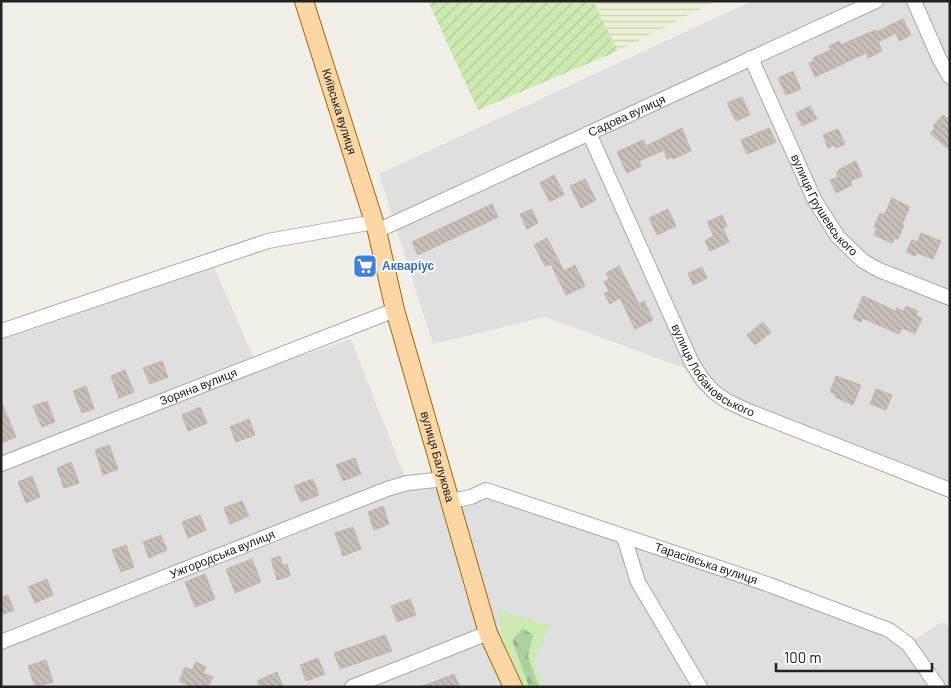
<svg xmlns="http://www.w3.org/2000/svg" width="951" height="688" font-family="Barlow,sans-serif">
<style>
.residential{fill:#e0dfdf}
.farmland{fill:url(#farmland-rules)}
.grass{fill:#cdebb0}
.forest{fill:url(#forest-firs)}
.garden{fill:url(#garden-furrows)}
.building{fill:url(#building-back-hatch);stroke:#c4b6ab}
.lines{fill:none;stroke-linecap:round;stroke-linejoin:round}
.minor-casing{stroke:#a9a9a9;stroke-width:16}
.major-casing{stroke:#a06b00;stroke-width:20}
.minor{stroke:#fff;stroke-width:14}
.major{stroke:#fcd6a4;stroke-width:18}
.labels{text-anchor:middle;stroke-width:4;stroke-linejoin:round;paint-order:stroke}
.street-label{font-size:12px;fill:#222;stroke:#fff}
.shop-label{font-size:12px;font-weight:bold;fill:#366cbe;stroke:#fff;text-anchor:start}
</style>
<defs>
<pattern id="farmland-rules" width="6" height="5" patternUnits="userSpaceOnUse" patternTransform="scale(1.25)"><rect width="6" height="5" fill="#eef0d5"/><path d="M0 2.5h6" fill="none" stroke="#ccceb7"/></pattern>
<pattern id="forest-firs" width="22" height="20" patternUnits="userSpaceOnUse" patternTransform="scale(1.25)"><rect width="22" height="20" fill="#add19e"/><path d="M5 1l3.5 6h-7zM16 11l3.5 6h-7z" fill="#95b388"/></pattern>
<pattern id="garden-furrows" width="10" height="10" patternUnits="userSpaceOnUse" patternTransform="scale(1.25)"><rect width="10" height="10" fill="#cdebb0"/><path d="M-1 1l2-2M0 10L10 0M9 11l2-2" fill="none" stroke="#b0c997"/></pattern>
<pattern id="building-back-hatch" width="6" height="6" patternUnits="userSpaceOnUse" patternTransform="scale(1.25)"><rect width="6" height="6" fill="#c7bfb8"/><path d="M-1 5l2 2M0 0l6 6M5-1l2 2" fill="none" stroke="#aba49e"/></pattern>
</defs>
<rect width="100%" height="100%" fill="#f2efe9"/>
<g class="residential">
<path d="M 752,1 L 950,1 L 950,495 L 736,412 L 711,400 L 696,386 L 684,368 L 545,317 L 433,344 L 379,174 Z"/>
<path d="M 214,267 L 259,370 L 351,339 L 407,483 L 445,479 L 450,501 L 486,490 L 624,537 L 908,644 L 942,622 L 950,626 L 950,687 L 543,687 L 534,660 L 500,610 L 501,636 L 485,641 L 509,687 L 1,687 L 1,339 Z"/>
</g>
<path class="farmland" d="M 593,1 L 716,1 L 618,51 Z"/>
<path class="grass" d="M 499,610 L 550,625 L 534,660 L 543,687 L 524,687 L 501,636 Z"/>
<path class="forest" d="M 523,628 L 533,635 L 528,656 L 539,687 L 529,687 L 512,640 Z"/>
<path class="garden" d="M 428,1 L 593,1 L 618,51 L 478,110 Z"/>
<g class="building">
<path d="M 903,19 L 911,35 L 899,41 L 896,33 L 878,42 L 882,51 L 868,58 L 866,53 L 815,77 L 809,63 L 814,61 L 813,58 L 831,50 L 829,46 L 839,41 L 841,45 L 875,30 L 876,32 Z"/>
<path d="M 793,71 L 801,89 L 786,95 L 778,78 Z"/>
<path d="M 742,97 L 750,115 L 736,121 L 727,103 Z"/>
<path d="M 810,106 L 817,119 L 802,126 L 796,113 Z"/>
<path d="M 943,115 L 950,120 L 950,151 L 930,133 L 935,128 L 933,126 Z"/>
<path d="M 682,128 L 691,151 L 673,159 L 672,157 L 667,159 L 664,150 L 639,161 L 641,166 L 627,173 L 617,152 L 643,140 L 646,146 Z"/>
<path d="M 769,128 L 776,142 L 747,154 L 741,140 Z"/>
<path d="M 838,129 L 845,144 L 836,148 L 834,145 L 828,148 L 823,135 Z"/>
<path d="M 856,161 L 862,176 L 850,181 L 852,185 L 836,193 L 830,180 L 838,177 L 836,173 L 839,172 L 838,170 Z"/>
<path d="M 554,175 L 564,194 L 550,202 L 540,183 Z"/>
<path d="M 585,179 L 596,200 L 581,208 L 570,186 Z"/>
<path d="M 892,198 L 910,207 L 902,224 L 904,225 L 898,239 L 895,238 L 892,243 L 874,235 L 877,228 L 874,227 L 880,213 L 884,215 Z"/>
<path d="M 492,204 L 498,217 L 418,255 L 412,242 Z"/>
<path d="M 532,209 L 538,223 L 527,229 L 520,214 Z"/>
<path d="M 668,209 L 676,226 L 657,235 L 649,218 Z"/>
<path d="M 722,215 L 727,226 L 723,228 L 729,242 L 710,251 L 705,241 L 714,236 L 707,222 Z"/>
<path d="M 921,233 L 941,241 L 933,259 L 917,253 L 915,256 L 906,252 L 912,240 L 917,242 Z"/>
<path d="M 547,238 L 564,271 L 575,265 L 585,286 L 566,295 L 551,264 L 545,266 L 534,245 Z"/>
<path d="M 619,266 L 639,304 L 644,301 L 653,320 L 635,329 L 620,298 L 610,304 L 604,294 L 609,291 L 604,282 L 609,279 L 606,273 Z"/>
<path d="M 702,267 L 707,278 L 693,285 L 688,273 Z"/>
<path d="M 863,296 L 896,311 L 897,308 L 904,311 L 906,306 L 918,311 L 916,316 L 922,318 L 915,334 L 902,328 L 899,334 L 862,318 L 861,322 L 853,318 Z"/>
<path d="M 763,322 L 771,332 L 755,345 L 747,335 Z"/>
<path d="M 162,361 L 168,377 L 150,384 L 143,368 Z"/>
<path d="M 125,370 L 134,392 L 119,398 L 111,376 Z"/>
<path d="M 836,376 L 861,385 L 853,405 L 835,397 L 836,395 L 830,392 Z"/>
<path d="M 86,386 L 94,409 L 82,413 L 73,391 Z"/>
<path d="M 876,389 L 892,395 L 886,410 L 870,404 Z"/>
<path d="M 1,401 L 16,437 L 1,443 Z"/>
<path d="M 47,401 L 55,422 L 42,427 L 33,406 Z"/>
<path d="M 200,407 L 207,423 L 188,431 L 182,415 Z"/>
<path d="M 249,419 L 255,435 L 236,442 L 230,427 Z"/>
<path d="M 109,445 L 118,469 L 103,475 L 95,450 Z"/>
<path d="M 355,458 L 361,474 L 343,481 L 336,465 Z"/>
<path d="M 71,462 L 79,483 L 64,488 L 57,468 Z"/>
<path d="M 32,476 L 40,497 L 26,503 L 18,482 Z"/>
<path d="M 313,479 L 319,495 L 301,502 L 294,486 Z"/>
<path d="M 242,501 L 249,516 L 230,524 L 224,508 Z"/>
<path d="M 383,506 L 389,524 L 374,530 L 368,512 Z"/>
<path d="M 200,515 L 206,530 L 188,538 L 182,522 Z"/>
<path d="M 353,527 L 361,549 L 343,556 L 335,533 Z"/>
<path d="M 161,535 L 167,550 L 149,558 L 143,542 Z"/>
<path d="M 126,545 L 134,567 L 121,572 L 112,550 Z"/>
<path d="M 280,556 L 283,566 L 287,564 L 290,576 L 277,580 L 271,559 Z"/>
<path d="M 252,559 L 261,582 L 235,593 L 226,569 Z"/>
<path d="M 205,574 L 215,599 L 195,607 L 185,582 Z"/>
<path d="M 47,579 L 53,595 L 35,603 L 28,587 Z"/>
<path d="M 8,595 L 14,610 L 1,615 L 1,597 Z"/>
<path d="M 410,599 L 416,615 L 397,622 L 391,606 Z"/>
<path d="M 385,635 L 392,651 L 340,669 L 334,653 Z"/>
<path d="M 318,658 L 325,674 L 306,681 L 300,665 Z"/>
<path d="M 46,660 L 53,682 L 35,687 L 28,666 Z"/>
<path d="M 196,662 L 206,667 L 203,673 L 213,677 L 208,687 L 192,687 L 179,681 L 185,667 L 192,670 Z"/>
<path d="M 277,672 L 283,687 L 260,687 L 257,681 Z"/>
<path d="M 454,674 L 460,687 L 423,687 L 423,686 Z"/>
</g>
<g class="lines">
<g class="minor-casing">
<g id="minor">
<path d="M 914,1 L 939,58 L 950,77"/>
<path id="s1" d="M 751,58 L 815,201 L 838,237 L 863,261 L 879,270 L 950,298"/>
<path id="s2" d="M 589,133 L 692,363 L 703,380 L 714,392 L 727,401 L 746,410 L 950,490"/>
<path id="s3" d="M 377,231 L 876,1"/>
<path d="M 1,331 L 268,241 L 374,222"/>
<path id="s4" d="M 1,464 L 395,310"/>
<path id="s5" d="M 450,501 L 471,497 L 486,490 L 770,585 L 889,630 L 908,644 L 938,687"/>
<path d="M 624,537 L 638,582 L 700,687"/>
<path id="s6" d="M 1,642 L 387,489 L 407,483 L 445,479"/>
<path d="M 352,687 L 488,633"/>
</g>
</g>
<g class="major-casing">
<g id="major">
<path id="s7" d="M 304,1 L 377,231 L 395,310 L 488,633 L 513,687"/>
</g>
</g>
<use href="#minor" class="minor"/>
<use href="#major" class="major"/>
</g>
<defs>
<g id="supermarket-square" transform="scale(1.25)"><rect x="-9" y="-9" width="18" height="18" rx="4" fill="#3f7fe0" stroke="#fff"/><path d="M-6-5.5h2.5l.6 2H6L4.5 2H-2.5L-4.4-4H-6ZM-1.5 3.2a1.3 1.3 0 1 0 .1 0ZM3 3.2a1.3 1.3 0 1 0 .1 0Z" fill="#fff"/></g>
</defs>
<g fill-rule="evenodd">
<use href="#supermarket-square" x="365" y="266"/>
</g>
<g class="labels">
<g class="street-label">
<text dy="4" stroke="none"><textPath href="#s7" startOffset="116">Київська вулиця</textPath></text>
<text dy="4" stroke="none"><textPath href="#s3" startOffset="275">Садова вулиця</textPath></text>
<text dy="4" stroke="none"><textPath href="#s1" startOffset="165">вулиця Грушевського</textPath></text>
<text dy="4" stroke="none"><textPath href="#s2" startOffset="272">вулиця Лобановського</textPath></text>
<text dy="4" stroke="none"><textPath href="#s4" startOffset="212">Зоряна вулиця</textPath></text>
<text dy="4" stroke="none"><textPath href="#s7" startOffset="475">вулиця Балукова</textPath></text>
<text dy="4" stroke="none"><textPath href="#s6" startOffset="238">Ужгородська вулиця</textPath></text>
<text dy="4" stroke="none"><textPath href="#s5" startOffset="270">Тарасівська вулиця</textPath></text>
</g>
<g class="shop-label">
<text x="382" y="270">Акваріус</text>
</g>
</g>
<rect width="951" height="688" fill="none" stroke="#222222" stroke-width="5"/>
<path d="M776 663v8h156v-8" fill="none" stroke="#222222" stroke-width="2.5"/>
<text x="784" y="663" font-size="15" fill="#222222" stroke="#ffffff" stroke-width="4" paint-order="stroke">100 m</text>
</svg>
